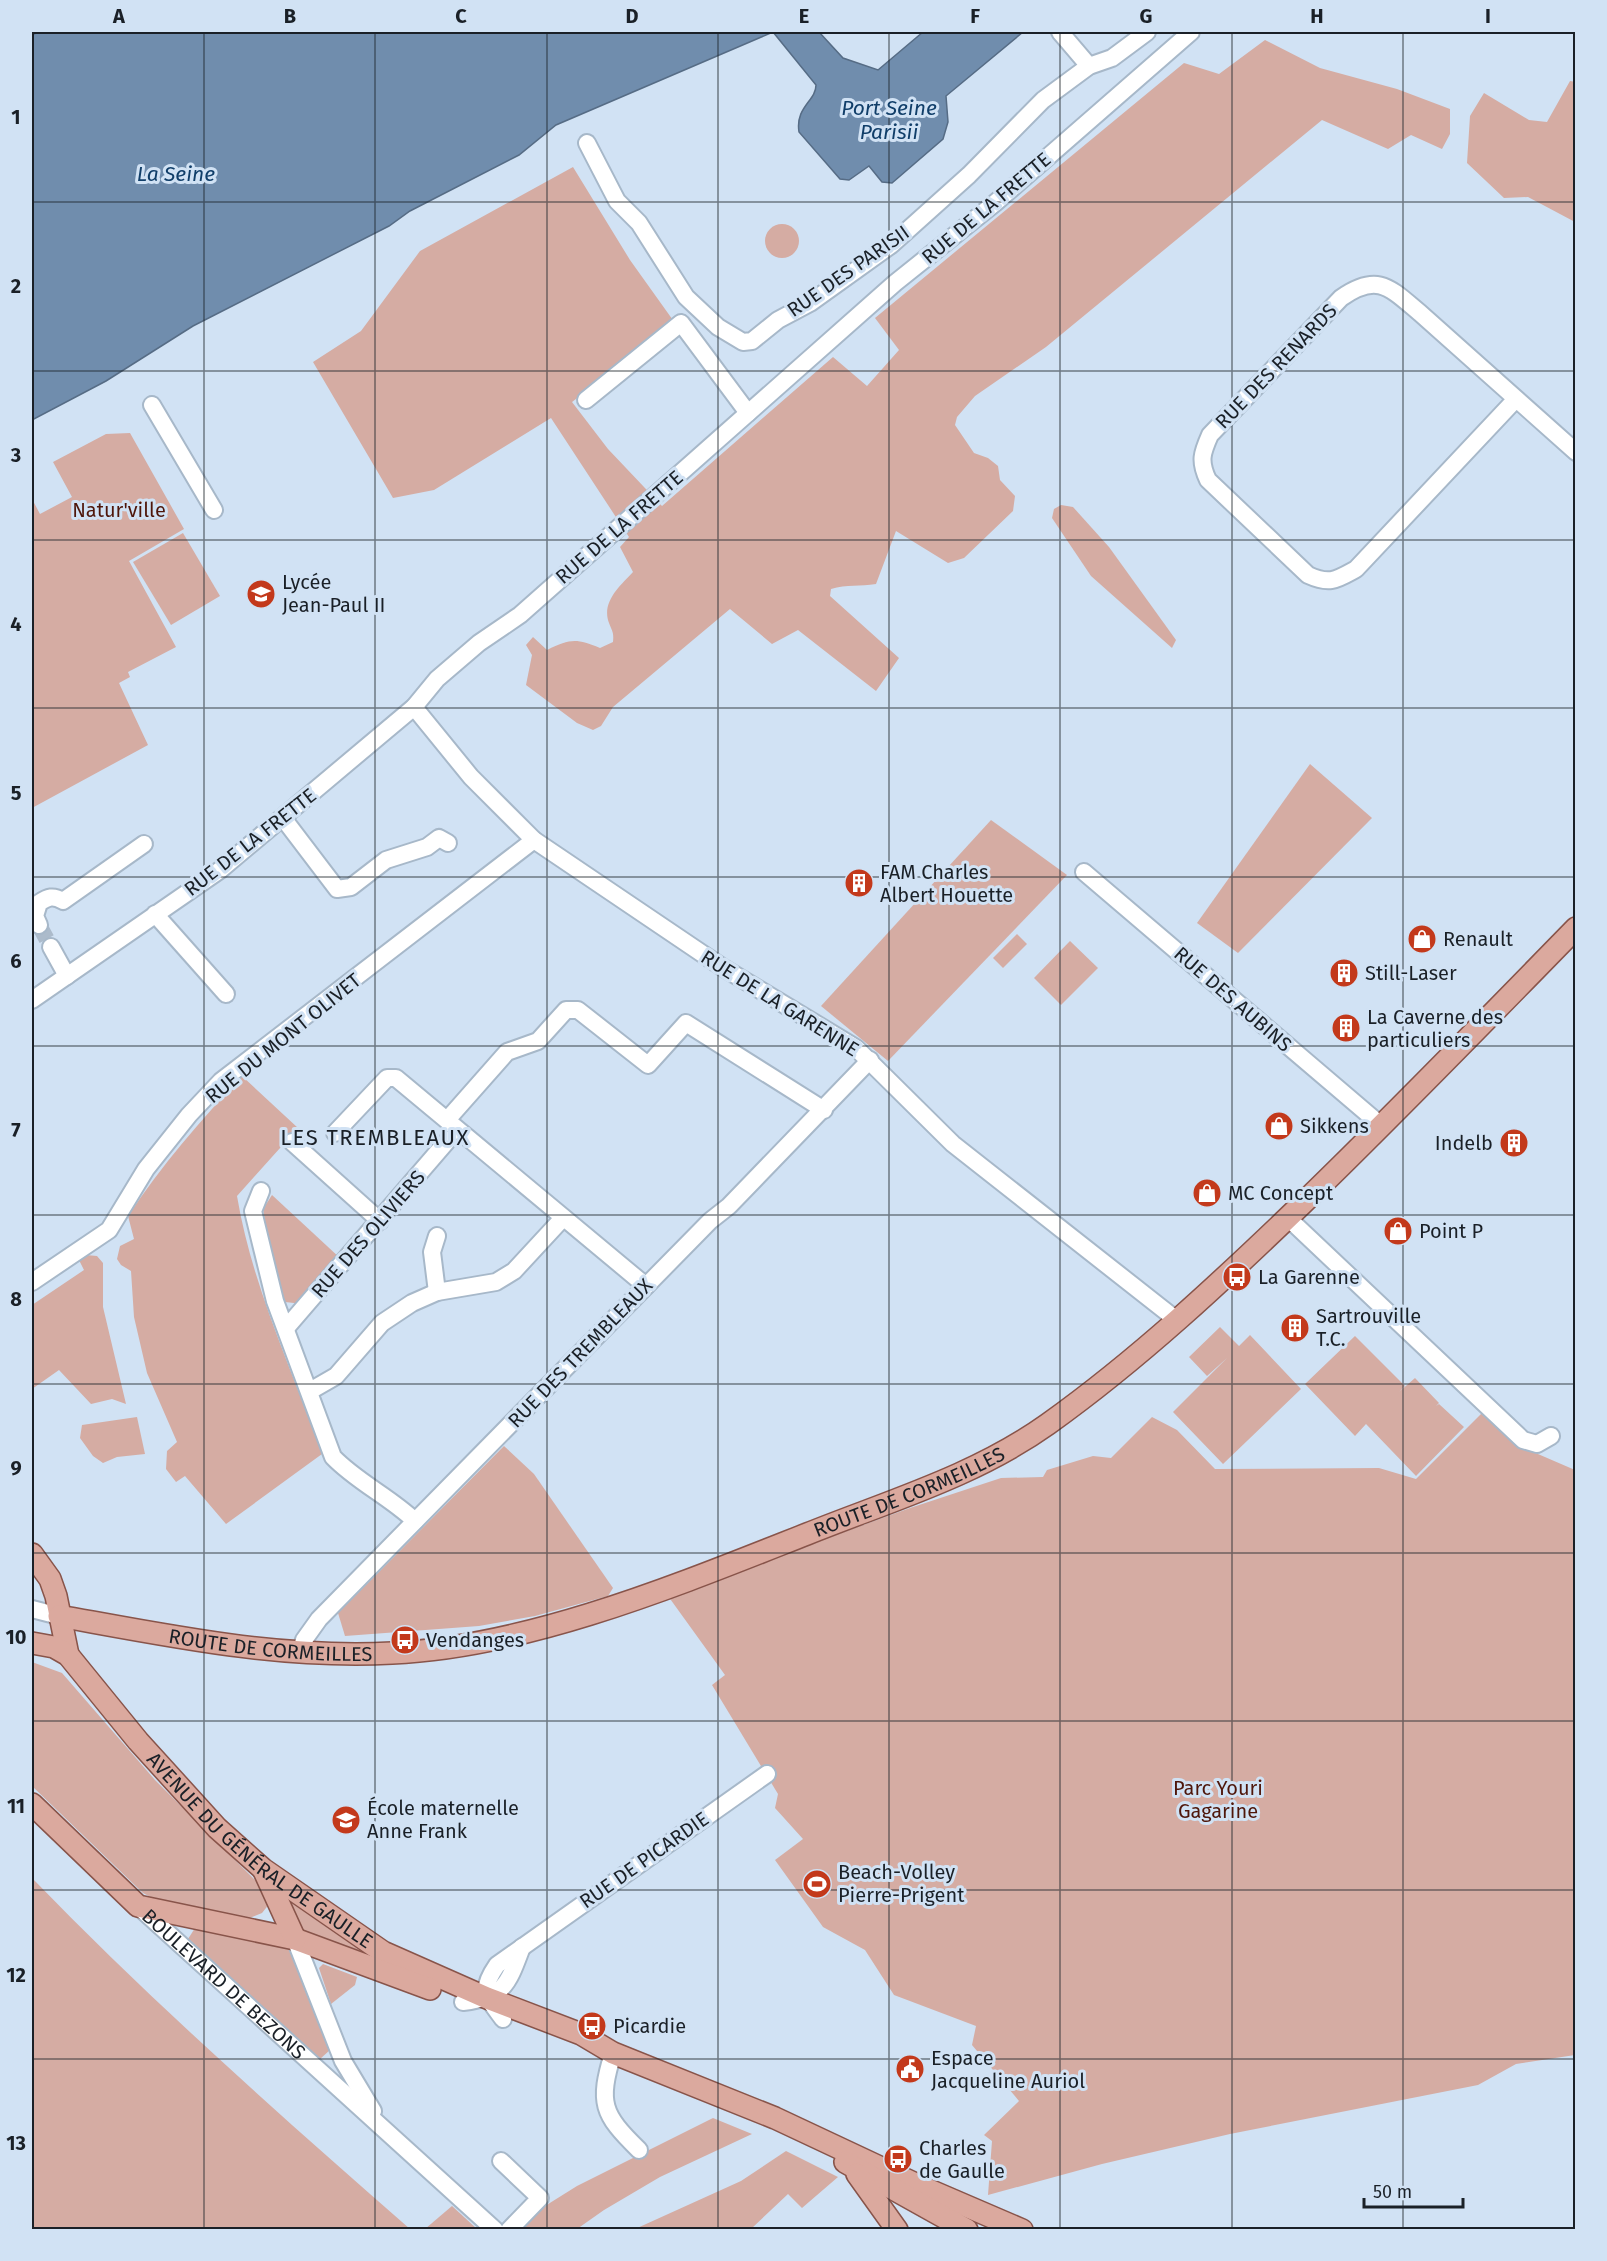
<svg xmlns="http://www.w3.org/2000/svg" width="1607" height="2261" font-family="'Fira Sans',sans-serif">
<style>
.green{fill:#d5aca3}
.water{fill:#708dad;stroke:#566c85;stroke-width:1.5}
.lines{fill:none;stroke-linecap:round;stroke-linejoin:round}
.minor-tunnel{stroke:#acbbcb;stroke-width:16;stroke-dasharray:16 8;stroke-linecap:butt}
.minor-casing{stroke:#a7b8c9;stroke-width:20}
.major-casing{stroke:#88544a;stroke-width:24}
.minor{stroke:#fff;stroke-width:16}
.major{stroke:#dba99e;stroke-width:21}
.grid{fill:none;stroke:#1a2027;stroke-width:1.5;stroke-opacity:0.55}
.labels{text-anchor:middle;stroke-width:6;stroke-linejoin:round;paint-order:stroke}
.street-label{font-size:20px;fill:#1a2027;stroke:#d1e2f4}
.park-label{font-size:20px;fill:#4e160a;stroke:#d1e2f4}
.poi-label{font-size:20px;fill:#1a2027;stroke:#d1e2f4;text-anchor:start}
.water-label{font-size:21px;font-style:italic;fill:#103e69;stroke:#d1e2f4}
.quarter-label{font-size:22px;letter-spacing:1.5px;fill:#1a2027;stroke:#d1e2f4}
.neatline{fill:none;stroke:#1a2027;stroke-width:2}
.grid-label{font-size:20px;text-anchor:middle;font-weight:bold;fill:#1a2027}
</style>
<rect width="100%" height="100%" fill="#d1e2f4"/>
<g class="green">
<path d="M 1265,40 L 1320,68 L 1397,89 L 1450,109 L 1450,134 L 1442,149 L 1411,135 L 1388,149 L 1322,120 L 1046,347 L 975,396 L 957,417 L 955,425 L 974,453 L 988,458 L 998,466 L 1000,480 L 1015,496 L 1013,511 L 964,558 L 948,563 L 896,531 L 876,584 C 860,587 847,584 831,589 L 830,596 L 899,658 L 876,691 L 798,630 L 772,644 L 730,609 L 613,707 L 601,726 L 593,730 L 577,723 L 526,685 L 532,655 L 526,645 L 533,637 L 547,650 C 570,639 576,638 600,648 L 613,642 C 614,632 612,631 609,623 C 601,602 620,586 633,572 L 620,547 L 629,537 L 551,418 L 434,490 L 393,498 L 313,362 L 361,331 L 420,251 L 573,167 L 630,260 L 675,323 L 572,402 L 608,449 L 662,506 L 833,357 L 867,386 L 899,350 L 875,318 L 1184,63 L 1219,74 Z"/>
<path d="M 1570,81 L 1576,82 L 1575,222 L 1528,197 L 1504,198 L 1467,163 L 1470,116 L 1484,93 L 1529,120 L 1547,122 Z"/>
<circle cx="782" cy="241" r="17"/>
<path d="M 130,433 L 184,529 L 129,561 L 176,647 L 128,672 L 130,677 L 119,683 L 148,745 L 32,808 L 32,499 L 40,514 L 72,497 L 53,462 L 106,434 Z"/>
<path d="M 1061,505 L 1073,507 L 1109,547 L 1176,640 L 1172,648 L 1091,576 L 1052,518 L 1054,509 Z"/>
<path d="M 183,533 L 220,596 L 171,625 L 133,562 Z"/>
<path d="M 1310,764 L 1372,818 L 1238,953 L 1197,923 Z"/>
<path d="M 991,820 L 1067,875 L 888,1061 L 821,1006 Z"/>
<path d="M 1017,934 L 1027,944 L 1003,968 L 993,958 Z"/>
<path d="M 1070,941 L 1098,968 L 1061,1005 L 1034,978 Z"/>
<path d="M 242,1076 L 298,1128 L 237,1196 C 252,1286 292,1369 322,1454 L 226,1524 L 185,1476 L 176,1482 L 166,1469 L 167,1451 L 177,1442 L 147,1373 L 134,1317 L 131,1271 L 121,1265 L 117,1259 L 120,1246 L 134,1239 L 128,1216 C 161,1166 201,1120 242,1076 Z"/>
<path d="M 272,1195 L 341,1259 L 303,1304 L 285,1302 L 273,1271 L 263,1209 Z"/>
<path d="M 86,1255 L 97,1256 L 103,1263 L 103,1307 L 126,1404 L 112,1399 L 91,1404 L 59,1370 L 32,1389 L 32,1305 L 84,1270 L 78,1258 Z"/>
<path d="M 1220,1327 L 1239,1346 L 1250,1335 L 1301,1389 L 1223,1464 L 1173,1412 L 1227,1358 L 1207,1376 L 1189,1357 Z"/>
<path d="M 1355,1336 L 1405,1386 L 1399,1392 L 1415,1378 L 1439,1403 L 1436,1406 L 1439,1404 L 1464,1427 L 1416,1476 L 1366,1424 L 1355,1436 L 1305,1384 Z"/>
<path d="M 1482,1413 L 1517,1445 L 1575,1470 L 1575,2055 L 1516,2064 L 1478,2085 L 1230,2134 L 1102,2164 L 988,2195 L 992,2141 L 984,2135 L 1019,2101 L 972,2045 L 976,2026 L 894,1995 L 865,1950 L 823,1927 L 775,1860 L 803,1839 L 775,1808 L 778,1794 L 712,1685 L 725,1675 L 668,1596 L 910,1508 L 1001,1478 L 1043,1477 L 1047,1470 L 1093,1456 L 1111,1458 L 1152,1417 L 1177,1430 L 1215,1469 L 1379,1468 L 1416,1479 Z"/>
<path d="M 137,1417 L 145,1454 L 117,1457 L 103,1463 L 93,1456 L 80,1438 L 82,1425 Z"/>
<path d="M 504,1446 L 534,1474 L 613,1588 L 608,1596 L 535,1616 L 479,1626 L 345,1636 L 338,1613 Z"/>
<path d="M 32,1662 L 62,1673 L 155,1780 L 265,1890 L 270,1903 L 262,1913 L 247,1919 L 160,1902 L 143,1893 L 32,1786 Z"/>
<path d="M 32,1878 C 151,2001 281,2116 410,2229 L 32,2229 Z"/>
<path d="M 287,1895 L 386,1964 L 297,1929 Z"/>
<path d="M 195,1928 L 289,1946 L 330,2050 L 320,2059 L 188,1939 Z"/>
<path d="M 323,1964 L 357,1977 L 355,1985 L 331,2004 L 319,1968 Z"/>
<path d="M 713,2118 L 752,2134 L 660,2177 L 604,2210 L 577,2229 L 518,2230 L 545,2206 L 577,2186 Z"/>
<path d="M 786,2151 L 838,2177 L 802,2208 L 788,2194 L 751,2229 L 635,2229 L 741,2181 Z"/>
<path d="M 452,2206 L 477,2229 L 425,2229 Z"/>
</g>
<path class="water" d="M 38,32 L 819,32 L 843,58 L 878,70 L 923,32 L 1023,32 L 946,96 L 948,122 L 943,139 L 892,183 L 882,182 L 869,166 L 849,180 L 840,179 L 799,132 C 795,107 816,101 816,85 L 773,32 L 556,125 L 519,155 L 410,211 L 389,226 L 193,326 L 106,381 L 32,420 L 32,35 Z"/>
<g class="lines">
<path class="minor-tunnel" d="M 39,925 L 51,947"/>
<g class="minor-casing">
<g id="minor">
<path d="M 1060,32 L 1089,66"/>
<path d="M 587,143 L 617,201 L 639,223 L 686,297 L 718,327 L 743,342 L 752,341 L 778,320 L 810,303 L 891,245 L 969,175 L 1043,100 L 1089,66 L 1112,58 L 1147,32"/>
<path d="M 1516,399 L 1356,569 C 1336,580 1330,585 1308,575 L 1208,480 C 1199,461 1202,453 1210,435 L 1341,298 C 1378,272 1390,288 1420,313 L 1576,452"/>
<path d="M 586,400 L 681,323 L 748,413"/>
<path d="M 152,405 L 214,510"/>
<path d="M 414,707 L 471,777 L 534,840 L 722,967 L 856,1048 L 953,1144 L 1178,1321"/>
<path d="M 283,818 L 337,889 L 351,887 L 386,860 L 427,847 L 439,838 L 448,843"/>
<path d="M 1084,872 L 1382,1126"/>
<path d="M 155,914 L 226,994"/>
<path d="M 39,925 L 35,916 L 39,903 C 48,897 53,895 63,901 L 144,844"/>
<path d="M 51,947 L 67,976"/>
<path d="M 32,1000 L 220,870 L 414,707 L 437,679 L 479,643 L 520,615 L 895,283 L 995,203 L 1191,32"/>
<path d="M 447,1120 L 507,1052 L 538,1041 L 566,1010 L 578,1010 L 648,1065 L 686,1023 L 824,1110"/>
<path d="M 335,1133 L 387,1078 L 396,1078 L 646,1286"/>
<path d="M 292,1142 L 380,1221"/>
<path d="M 261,1191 L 253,1211 L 275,1301 L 333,1457 C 357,1482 390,1497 415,1521"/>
<path d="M 1288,1218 L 1523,1440 L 1537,1444 L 1551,1436"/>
<path d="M 32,1282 L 109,1230 L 146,1169 L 189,1115 L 221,1081 L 534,840"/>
<path d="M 437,1292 L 432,1252 L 437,1236"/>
<path d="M 287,1327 L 448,1140"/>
<path d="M 310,1391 L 336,1376 L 382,1323 L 412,1303 L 437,1292 L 496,1282 L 514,1271 L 563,1218"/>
<path d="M 32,1609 L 59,1616"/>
<path d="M 300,1653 L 304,1640 L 319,1619 L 710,1221 L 729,1206 L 870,1060"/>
<path id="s1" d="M 138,1906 L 495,2230"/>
<path d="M 295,1939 L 343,2061 L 373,2111"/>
<path d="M 463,2002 C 505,1997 508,1984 522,1947"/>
<path d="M 503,2019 C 486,1996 479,1991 497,1965 L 767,1774"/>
<path d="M 613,2053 C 598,2103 602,2114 639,2150"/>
<path d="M 501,2161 L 540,2198 L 509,2230"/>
</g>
</g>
<g class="major-casing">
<g id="major">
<path d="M 32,1554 L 50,1579 L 56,1596 L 68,1655"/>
<path id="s2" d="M 59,1616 C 170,1636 279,1659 392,1653 C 529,1647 680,1584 807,1534 C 889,1501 975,1476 1048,1424 C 1139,1359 1221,1282 1302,1204 C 1395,1114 1485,1021 1576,928"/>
<path id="s3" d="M 32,1643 L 54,1647 L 68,1655 L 138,1741 L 217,1828 L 263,1869 L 383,1952 L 487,1998 L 581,2034 L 613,2053 L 775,2118 L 922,2187 L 1022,2230"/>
<path d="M 32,1804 L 138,1906 L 295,1939 L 430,1989"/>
<path d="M 264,1871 L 295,1939"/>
<path d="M 845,2162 L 967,2230"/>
<path d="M 857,2174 L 897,2230"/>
</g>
</g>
<use href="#minor" class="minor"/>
<use href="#major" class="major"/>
</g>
<path class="grid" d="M 204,32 L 204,2230M 375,32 L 375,2230M 547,32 L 547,2230M 718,32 L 718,2230M 889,32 L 889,2230M 1060,32 L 1060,2230M 1232,32 L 1232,2230M 1403,32 L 1403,2230M 32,202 L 1576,202M 32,371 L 1576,371M 32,540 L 1576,540M 32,708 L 1576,708M 32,877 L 1576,877M 32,1046 L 1576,1046M 32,1215 L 1576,1215M 32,1384 L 1576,1384M 32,1553 L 1576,1553M 32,1721 L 1576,1721M 32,1890 L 1576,1890M 32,2059 L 1576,2059"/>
<defs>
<g id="school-disc" transform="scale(1.5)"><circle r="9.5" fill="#c3391b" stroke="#d1e2f4"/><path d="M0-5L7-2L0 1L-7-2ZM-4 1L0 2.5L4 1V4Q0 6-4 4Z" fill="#fff"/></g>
<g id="building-disc" transform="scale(1.5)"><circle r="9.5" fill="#c3391b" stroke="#d1e2f4"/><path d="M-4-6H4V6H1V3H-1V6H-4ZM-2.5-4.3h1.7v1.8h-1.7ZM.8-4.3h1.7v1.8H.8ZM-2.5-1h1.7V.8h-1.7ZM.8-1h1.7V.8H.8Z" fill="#fff"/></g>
<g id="shop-disc" transform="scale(1.5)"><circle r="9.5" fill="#c3391b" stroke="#d1e2f4"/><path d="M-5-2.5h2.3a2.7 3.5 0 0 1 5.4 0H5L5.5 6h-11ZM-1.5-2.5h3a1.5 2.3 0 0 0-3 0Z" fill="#fff"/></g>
<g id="bus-disc" transform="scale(1.5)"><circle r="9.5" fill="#c3391b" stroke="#d1e2f4"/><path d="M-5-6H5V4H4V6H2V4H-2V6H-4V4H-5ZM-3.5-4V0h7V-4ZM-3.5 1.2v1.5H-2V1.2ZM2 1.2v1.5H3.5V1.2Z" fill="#fff"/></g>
<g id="stadium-disc" transform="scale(1.5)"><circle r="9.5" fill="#c3391b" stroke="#d1e2f4"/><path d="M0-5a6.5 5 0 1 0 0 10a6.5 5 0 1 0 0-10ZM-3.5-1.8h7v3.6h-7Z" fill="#fff"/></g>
<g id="civic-disc" transform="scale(1.5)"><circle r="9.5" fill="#c3391b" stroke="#d1e2f4"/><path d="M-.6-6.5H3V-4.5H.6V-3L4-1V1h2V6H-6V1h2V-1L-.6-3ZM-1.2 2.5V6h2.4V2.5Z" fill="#fff"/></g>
</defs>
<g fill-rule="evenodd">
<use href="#school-disc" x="261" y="594"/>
<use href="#building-disc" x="859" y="883"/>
<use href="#shop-disc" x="1422" y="939"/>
<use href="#building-disc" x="1344" y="973"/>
<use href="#building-disc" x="1346" y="1028"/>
<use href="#shop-disc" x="1279" y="1126"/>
<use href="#building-disc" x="1514" y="1143"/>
<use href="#shop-disc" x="1207" y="1193"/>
<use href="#shop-disc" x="1398" y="1231"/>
<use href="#bus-disc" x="1237" y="1277"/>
<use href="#building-disc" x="1295" y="1328"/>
<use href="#bus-disc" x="405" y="1640"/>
<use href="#school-disc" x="346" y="1820"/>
<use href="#stadium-disc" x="817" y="1884"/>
<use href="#bus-disc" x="592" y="2026"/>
<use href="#civic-disc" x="910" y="2069"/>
<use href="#bus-disc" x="898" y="2159"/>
</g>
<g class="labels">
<g class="street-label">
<text transform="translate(986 208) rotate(-40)" y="7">RUE DE LA FRETTE</text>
<text transform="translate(848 271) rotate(-35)" y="7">RUE DES PARISII</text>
<text transform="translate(1276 366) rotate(-46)" y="7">RUE DES RENARDS</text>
<text transform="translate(619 527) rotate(-41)" y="7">RUE DE LA FRETTE</text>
<text transform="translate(250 842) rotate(-38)" y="7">RUE DE LA FRETTE</text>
<text transform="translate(1233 999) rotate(41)" y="7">RUE DES AUBINS</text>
<text transform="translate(780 1003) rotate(32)" y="7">RUE DE LA GARENNE</text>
<text transform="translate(283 1038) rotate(-39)" y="7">RUE DU MONT OLIVET</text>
<text transform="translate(368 1234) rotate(-49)" y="7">RUE DES OLIVIERS</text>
<text transform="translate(580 1353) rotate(-46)" y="7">RUE DES TREMBLEAUX</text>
<text dy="7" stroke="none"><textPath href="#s2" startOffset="880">ROUTE DE CORMEILLES</textPath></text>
<text dy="7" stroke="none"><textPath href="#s2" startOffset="214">ROUTE DE CORMEILLES</textPath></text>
<text dy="7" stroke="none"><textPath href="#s3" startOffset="314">AVENUE DU GÉNÉRAL DE GAULLE</textPath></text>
<text transform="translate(644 1860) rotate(-35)" y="7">RUE DE PICARDIE</text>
<text dy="7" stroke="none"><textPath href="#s1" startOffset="116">BOULEVARD DE BEZONS</textPath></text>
</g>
<g class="park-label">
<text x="119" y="517">Natur'ville</text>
<text x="1218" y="1795">Parc Youri<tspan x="1218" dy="23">Gagarine</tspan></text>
</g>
<g class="poi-label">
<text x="282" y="589">Lycée<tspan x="282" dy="23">Jean-Paul II</tspan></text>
<text x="880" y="879">FAM Charles<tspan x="880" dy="23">Albert Houette</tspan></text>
<text x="1443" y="946">Renault</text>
<text x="1365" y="980">Still-Laser</text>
<text x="1367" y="1024">La Caverne des<tspan x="1367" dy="23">particuliers</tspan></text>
<text x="1300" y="1133">Sikkens</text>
<text x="1493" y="1150" text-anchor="end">Indelb</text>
<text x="1228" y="1200">MC Concept</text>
<text x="1419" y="1238">Point P</text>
<text x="1258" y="1284">La Garenne</text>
<text x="1316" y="1323">Sartrouville<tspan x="1316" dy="23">T.C.</tspan></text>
<text x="426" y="1647">Vendanges</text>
<text x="367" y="1815">École maternelle<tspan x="367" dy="23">Anne Frank</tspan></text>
<text x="838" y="1879">Beach-Volley<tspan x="838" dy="23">Pierre-Prigent</tspan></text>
<text x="613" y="2033">Picardie</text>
<text x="931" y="2065">Espace<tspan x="931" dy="23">Jacqueline Auriol</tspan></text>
<text x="919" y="2155">Charles<tspan x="919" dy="23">de Gaulle</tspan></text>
</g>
<g class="water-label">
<text x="889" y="115">Port Seine<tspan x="889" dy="24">Parisii</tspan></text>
<text x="176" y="181">La Seine</text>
</g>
<g class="quarter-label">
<text x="375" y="1145">LES TREMBLEAUX</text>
</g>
</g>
<rect width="1607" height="2261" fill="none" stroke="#d1e2f4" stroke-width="66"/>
<path d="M1364 2198v9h99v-9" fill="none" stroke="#1a2027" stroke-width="3"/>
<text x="1373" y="2198" font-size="18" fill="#1a2027" stroke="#d1e2f4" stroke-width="4.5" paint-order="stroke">50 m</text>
<rect x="33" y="33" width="1541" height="2195" class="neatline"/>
<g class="grid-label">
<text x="119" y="23">A</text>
<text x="290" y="23">B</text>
<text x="461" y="23">C</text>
<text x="632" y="23">D</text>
<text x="804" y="23">E</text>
<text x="975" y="23">F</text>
<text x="1146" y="23">G</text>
<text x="1317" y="23">H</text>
<text x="1488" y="23">I</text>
<text x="16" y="124">1</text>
<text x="16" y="293">2</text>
<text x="16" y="462">3</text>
<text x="16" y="631">4</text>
<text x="16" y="800">5</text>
<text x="16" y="968">6</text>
<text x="16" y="1137">7</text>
<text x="16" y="1306">8</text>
<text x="16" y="1475">9</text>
<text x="16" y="1644">10</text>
<text x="16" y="1813">11</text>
<text x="16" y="1982">12</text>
<text x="16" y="2150">13</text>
</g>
</svg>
